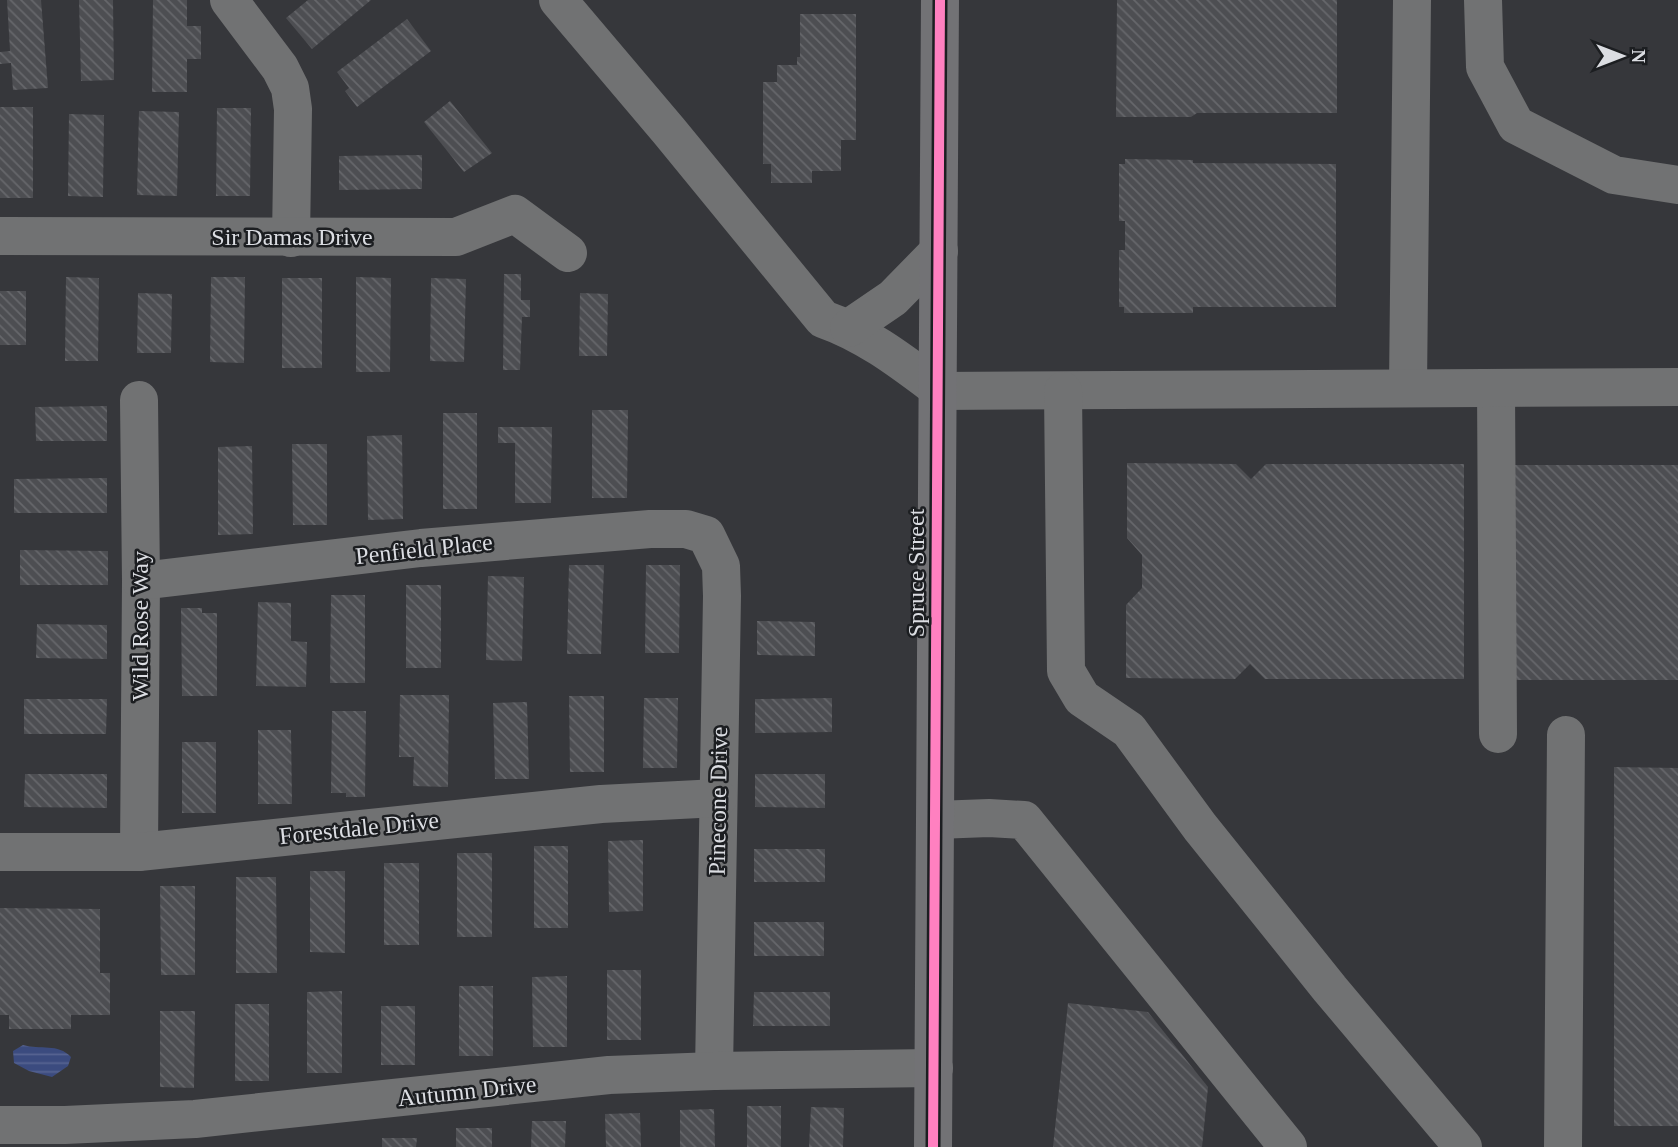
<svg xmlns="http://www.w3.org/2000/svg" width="1678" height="1147" font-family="Georgia,serif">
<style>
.water{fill:url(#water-rules)}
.building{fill:url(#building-back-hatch)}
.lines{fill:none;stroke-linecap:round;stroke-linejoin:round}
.minor{stroke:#717273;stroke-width:38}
.major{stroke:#727275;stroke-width:38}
.cycleway-casing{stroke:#1c1e21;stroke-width:15}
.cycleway{stroke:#ff80c0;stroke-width:10}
.labels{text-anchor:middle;stroke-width:5;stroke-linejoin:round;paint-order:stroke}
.street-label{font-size:24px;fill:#dbdde2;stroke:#1c1e21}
</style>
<defs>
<pattern id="water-rules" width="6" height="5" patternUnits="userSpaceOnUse" patternTransform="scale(1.75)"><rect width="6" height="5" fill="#3b4b7f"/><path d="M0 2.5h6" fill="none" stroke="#576491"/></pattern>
<pattern id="building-back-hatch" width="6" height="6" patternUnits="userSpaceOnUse" patternTransform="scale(1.75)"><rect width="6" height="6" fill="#4d4e52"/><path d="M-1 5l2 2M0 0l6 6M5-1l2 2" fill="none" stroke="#66676b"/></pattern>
</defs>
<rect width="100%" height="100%" fill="#36373b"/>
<path class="water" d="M 23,1045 C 40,1050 58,1043 71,1057 L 68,1066 L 52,1077 L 29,1071 L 14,1063 L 13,1051 Z"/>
<g class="building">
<path d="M 7,0 L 41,0 L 48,88 L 13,90 L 11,63 L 0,64 L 0,52 L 10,51 Z"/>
<path d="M 79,0 L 113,0 L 114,80 L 81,81 Z"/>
<path d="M 153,0 L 187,0 L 187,26 L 201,26 L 201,59 L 187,59 L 187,92 L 152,92 Z"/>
<path d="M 308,0 L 371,0 L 312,49 L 286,18 Z"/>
<path d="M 1117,0 L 1337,0 L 1337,113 L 1197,113 L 1191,117 L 1116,117 Z"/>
<path d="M 800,14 L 856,14 L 856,140 L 841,140 L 841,171 L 812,171 L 812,183 L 771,183 L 771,164 L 763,164 L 763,82 L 777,82 L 777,65 L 797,65 L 797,57 L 800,57 Z"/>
<path d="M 407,19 L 431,51 L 357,107 L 345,91 L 349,88 L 337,72 Z"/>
<path d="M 450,101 L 492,153 L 464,172 L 424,122 Z"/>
<rect x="0" y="107" width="33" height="91"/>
<path d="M 217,108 L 251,108 L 250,196 L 216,196 Z"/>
<path d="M 139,111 L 179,112 L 177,196 L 137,195 Z"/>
<path d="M 69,114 L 104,115 L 103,197 L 68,196 Z"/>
<path d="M 422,155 L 422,189 L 339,190 L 339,156 Z"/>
<path d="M 1125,159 L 1193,160 L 1193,163 L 1336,164 L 1336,307 L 1193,307 L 1193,313 L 1124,313 L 1124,307 L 1119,307 L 1119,250 L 1125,250 L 1125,221 L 1119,221 L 1119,164 L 1125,164 Z"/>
<path d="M 504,274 L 521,274 L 521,300 L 530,300 L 530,317 L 522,317 L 520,370 L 503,370 Z"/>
<path d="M 66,277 L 99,278 L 98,361 L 65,361 Z"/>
<path d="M 211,277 L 245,277 L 244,363 L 210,362 Z"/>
<path d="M 356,277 L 391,278 L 390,372 L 356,372 Z"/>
<rect x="282" y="278" width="40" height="90"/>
<path d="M 431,278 L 466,279 L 464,362 L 430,361 Z"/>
<rect x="0" y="291" width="26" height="54"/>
<path d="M 138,293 L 172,294 L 171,353 L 137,353 Z"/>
<path d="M 580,293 L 608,294 L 607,356 L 579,356 Z"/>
<path d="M 107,406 L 107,441 L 36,441 L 35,407 Z"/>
<path d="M 592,410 L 628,410 L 627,498 L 592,498 Z"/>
<rect x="443" y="413" width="34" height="96"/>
<path d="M 498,427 L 552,427 L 551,503 L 515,503 L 515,443 L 498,443 Z"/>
<path d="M 402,435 L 403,519 L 368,520 L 367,436 Z"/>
<path d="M 292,444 L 327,444 L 327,525 L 293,525 Z"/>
<path d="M 252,446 L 253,534 L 218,535 L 218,447 Z"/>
<path d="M 1127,463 L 1236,464 L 1251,479 L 1266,464 L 1464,464 L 1464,679 L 1265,679 L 1250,664 L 1235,679 L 1126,678 L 1126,605 L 1142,588 L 1142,555 L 1127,538 Z"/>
<path d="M 1514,465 L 1678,465 L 1678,680 L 1513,680 Z"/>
<path d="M 107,478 L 107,513 L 14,513 L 14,479 Z"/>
<path d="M 20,550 L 108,551 L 108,585 L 20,585 Z"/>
<path d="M 569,565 L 604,565 L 601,654 L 567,654 Z"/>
<path d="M 646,565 L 680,565 L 679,653 L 645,653 Z"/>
<path d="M 488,576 L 524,577 L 522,661 L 486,660 Z"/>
<rect x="406" y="585" width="35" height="83"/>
<path d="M 331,595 L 365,595 L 365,683 L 330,683 Z"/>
<path d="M 258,602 L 291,603 L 291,641 L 307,642 L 306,687 L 256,686 Z"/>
<path d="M 181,608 L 202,608 L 202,613 L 217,613 L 217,696 L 182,696 Z"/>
<path d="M 757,621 L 815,622 L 815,656 L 757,655 Z"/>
<path d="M 37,624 L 107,625 L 107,659 L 36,658 Z"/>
<path d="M 400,695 L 449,695 L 448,787 L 413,786 L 414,757 L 399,757 Z"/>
<path d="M 569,696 L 604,696 L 604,772 L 570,772 Z"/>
<path d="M 644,698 L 678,698 L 677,768 L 643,768 Z"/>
<path d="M 832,698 L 832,732 L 755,733 L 755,699 Z"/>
<path d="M 24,699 L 107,699 L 106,734 L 24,734 Z"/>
<path d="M 527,702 L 529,779 L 495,779 L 493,703 Z"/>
<path d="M 332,711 L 366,711 L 365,797 L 346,797 L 346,793 L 331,793 Z"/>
<path d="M 258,730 L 291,730 L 292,804 L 258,804 Z"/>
<rect x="182" y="742" width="34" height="71"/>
<path d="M 1614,767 L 1678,768 L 1678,1126 L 1614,1126 Z"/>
<path d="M 25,774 L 107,774 L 107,808 L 24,807 Z"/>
<path d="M 755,774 L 825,774 L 825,808 L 755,807 Z"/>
<path d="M 643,840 L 643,911 L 609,912 L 608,841 Z"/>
<rect x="534" y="846" width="34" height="82"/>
<rect x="754" y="849" width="71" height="33"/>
<rect x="457" y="853" width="35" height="84"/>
<rect x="384" y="863" width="35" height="82"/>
<path d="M 310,871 L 345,871 L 345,953 L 310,952 Z"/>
<path d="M 236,877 L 276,877 L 277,973 L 236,973 Z"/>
<path d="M 160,886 L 195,886 L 195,975 L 161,975 Z"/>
<path d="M 0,908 L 100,909 L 100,973 L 110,973 L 110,1015 L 71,1015 L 71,1029 L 9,1029 L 9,1015 L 0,1015 Z"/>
<rect x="754" y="922" width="70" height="34"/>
<rect x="607" y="970" width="34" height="70"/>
<path d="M 567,976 L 567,1047 L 533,1047 L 532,977 Z"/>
<rect x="459" y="986" width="34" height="70"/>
<path d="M 342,991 L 342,1073 L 307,1073 L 307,992 Z"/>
<path d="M 754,992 L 830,992 L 830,1026 L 753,1026 Z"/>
<path d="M 1068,1003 L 1148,1012 L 1208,1087 L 1202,1147 L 1053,1147 Z"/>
<rect x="235" y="1004" width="34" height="77"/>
<rect x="381" y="1006" width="34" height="59"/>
<path d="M 160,1011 L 195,1011 L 194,1088 L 160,1087 Z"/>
<rect x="747" y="1106" width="34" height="41"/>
<path d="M 811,1107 L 844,1108 L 843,1147 L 809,1147 Z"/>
<path d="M 714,1109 L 715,1147 L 680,1147 L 680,1110 Z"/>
<path d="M 640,1113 L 641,1147 L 606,1147 L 605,1114 Z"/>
<path d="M 532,1121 L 566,1121 L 565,1147 L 531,1147 Z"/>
<rect x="456" y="1128" width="36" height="19"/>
<path d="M 382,1138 L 417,1138 L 416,1147 L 382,1147 Z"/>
</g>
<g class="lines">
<g class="minor">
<path d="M 229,0 L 280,68 L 290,88 L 293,109 L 291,238"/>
<path d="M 558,0 L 669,131 L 823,319 C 866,334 901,361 937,388"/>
<path d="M 1483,0 L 1485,67 L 1516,125 L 1614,175 L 1678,185"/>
<path d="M 0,236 L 456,237 L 515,214 L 568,253"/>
<path d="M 849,328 L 893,298 L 939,251"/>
<path d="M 1408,388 L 1412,0"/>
<path d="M 1496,388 L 1498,734"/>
<path d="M 937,391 L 1678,387"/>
<path d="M 1063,391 L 1066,671 L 1082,698 L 1129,730 L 1200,827 L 1330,989 L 1463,1147"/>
<path d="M 139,400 L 141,581 L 139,852"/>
<path d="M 141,581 L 421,548 L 650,529 L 686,529 L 706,535 L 721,566 L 722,596 L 714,1071"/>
<path d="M 936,820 L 989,818 L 1024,820 L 1288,1147"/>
<path d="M 0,852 L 139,852 L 601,804 L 718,798"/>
<path d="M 0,1125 L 65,1125 L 195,1119 L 609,1075 L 714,1071 L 934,1068"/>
<path d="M 1563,1147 L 1566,735"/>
</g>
<path class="major" d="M 933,1147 L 940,0"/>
<g class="cycleway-casing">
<path id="cycleway" d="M 933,1147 L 940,0"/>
</g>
<use href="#cycleway" class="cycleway"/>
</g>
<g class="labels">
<g class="street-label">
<text x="292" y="245">Sir Damas Drive</text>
<text transform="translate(424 549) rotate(-6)" y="8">Penfield Place</text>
<text transform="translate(916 573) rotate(-90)" y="8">Spruce Street</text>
<text transform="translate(140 626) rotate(-90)" y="8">Wild Rose Way</text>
<text transform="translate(718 801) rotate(-89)" y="8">Pinecone Drive</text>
<text transform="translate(359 828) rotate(-6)" y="8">Forestdale Drive</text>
<text transform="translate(467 1091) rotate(-6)" y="8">Autumn Drive</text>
</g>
</g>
<g transform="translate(1622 56) rotate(90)" stroke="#1c1e21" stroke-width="5" paint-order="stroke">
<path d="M0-5L12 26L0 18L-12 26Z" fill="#dbdde2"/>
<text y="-10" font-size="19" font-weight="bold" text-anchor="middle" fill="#dbdde2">N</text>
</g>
</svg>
